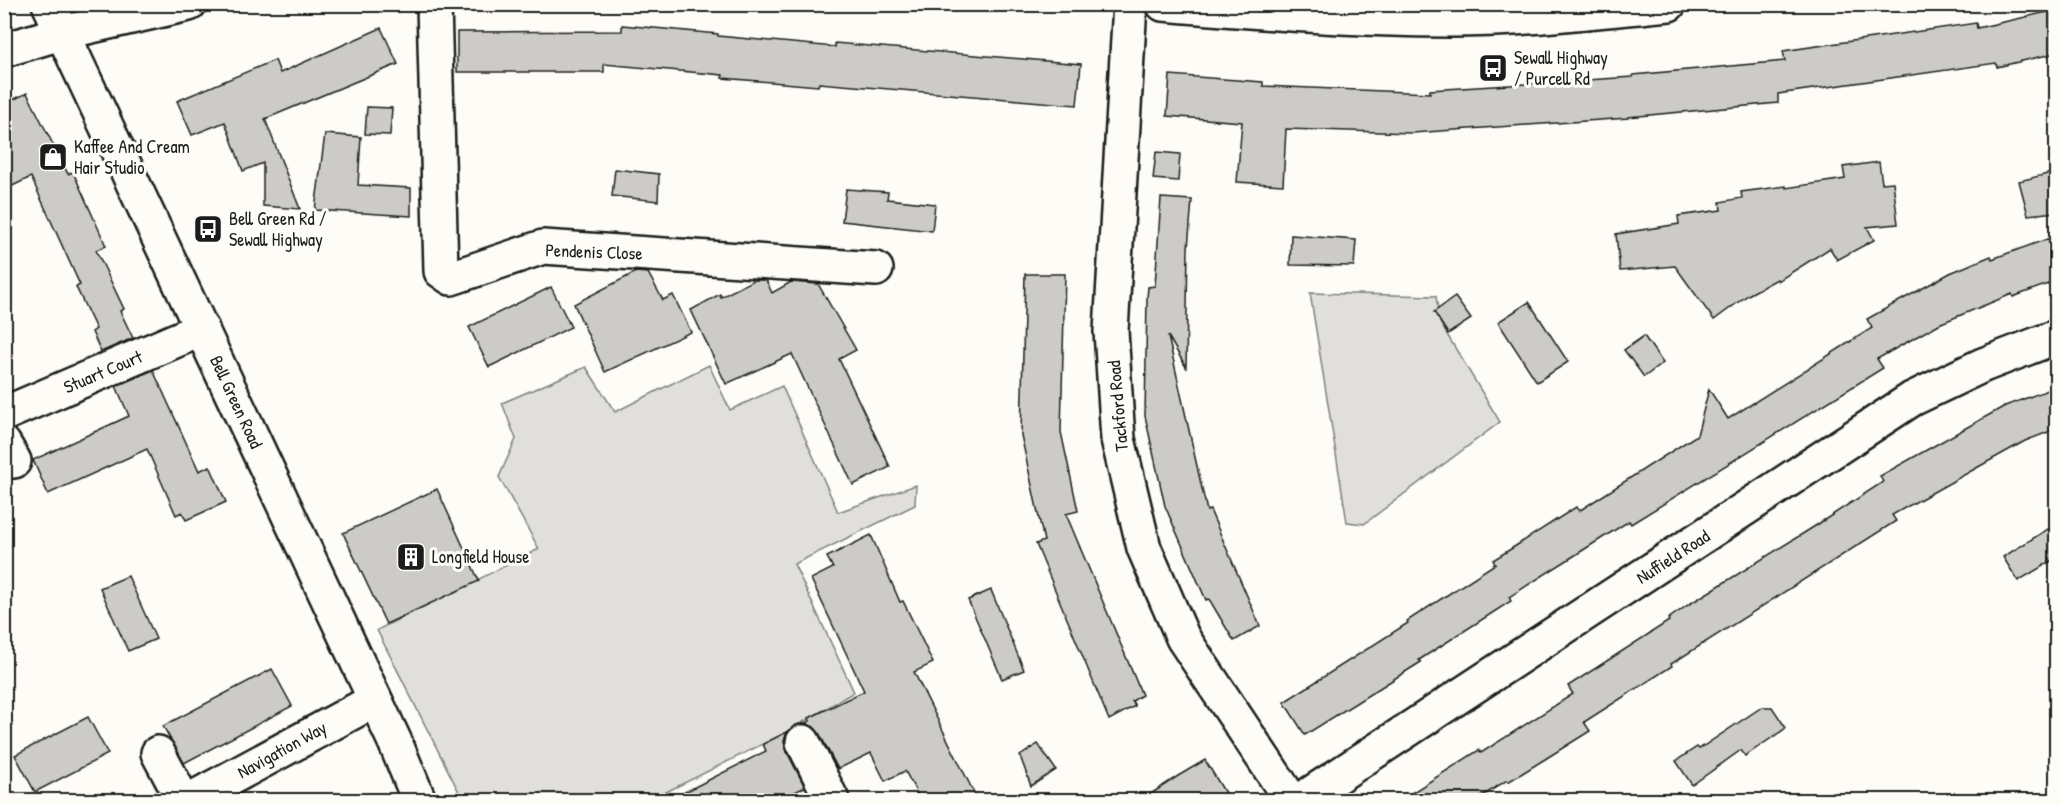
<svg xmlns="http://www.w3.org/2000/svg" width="2061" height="805" font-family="'Patrick Hand',sans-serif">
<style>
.green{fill:#e0dfdb;stroke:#7e7e7c;stroke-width:1.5}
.building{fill:#cccbc8;stroke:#1c1c1c;stroke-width:1.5}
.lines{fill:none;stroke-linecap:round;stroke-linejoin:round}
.minor-casing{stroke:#1c1c1c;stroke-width:38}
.major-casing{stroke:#1c1c1c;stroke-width:38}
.minor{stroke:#fdfcf7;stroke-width:33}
.major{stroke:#fdfcf7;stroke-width:33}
.labels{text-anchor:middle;stroke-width:6;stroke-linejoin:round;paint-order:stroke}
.poi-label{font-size:18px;fill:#1c1c1c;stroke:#fdfcf7;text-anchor:start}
.street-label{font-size:18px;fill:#1c1c1c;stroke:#fdfcf7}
</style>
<rect width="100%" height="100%" fill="#fdfcf7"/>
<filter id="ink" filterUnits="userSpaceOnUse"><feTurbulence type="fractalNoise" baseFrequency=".0167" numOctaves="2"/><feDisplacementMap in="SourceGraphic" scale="12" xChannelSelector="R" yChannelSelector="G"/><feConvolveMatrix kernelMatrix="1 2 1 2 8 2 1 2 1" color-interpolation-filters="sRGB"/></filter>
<g filter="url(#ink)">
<g class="green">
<path d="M 1310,293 L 1436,296 L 1440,323 L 1500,422 L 1364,524 L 1347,522 Z"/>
<path d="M 709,365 L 730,410 L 782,386 L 838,512 L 916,485 L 915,505 L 794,564 L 854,692 L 783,734 L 650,800 L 621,800 L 619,798 L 615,800 L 463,800 L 377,630 L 539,549 L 499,477 L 516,439 L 502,403 L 586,367 L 615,412 Z"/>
</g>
<g class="building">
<path d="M 2056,10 L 2056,53 L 1997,67 L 1996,63 L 1778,94 L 1778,103 L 1628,117 L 1628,118 L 1412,133 L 1286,129 L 1283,185 L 1237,182 L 1242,122 L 1167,116 L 1170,75 L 1263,82 L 1263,86 L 1430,93 L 1430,90 L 1633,77 L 1633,75 L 1785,61 L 1783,51 L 1976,23 L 1977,28 Z"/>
<path d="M 622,25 L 718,34 L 718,36 L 835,47 L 835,43 L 1081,64 L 1077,105 L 819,83 L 818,86 L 771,82 L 722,78 L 723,75 L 604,64 L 604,72 L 457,72 L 457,32 L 622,31 Z"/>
<path d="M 381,28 L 398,64 L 265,119 L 300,209 L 263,206 L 263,163 L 243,171 L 225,122 L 192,135 L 177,101 L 275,60 L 280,73 Z"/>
<path d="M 27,93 L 68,174 L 73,172 L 99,230 L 106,246 L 96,250 L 124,309 L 120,311 L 133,338 L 101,352 L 92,332 L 96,329 L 76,287 L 80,285 L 31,177 L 4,190 L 4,104 Z"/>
<path d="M 367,107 L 392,108 L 390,135 L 365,134 Z"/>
<path d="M 325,134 L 361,137 L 358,185 L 411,188 L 411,216 L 315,210 Z"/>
<path d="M 1156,152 L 1180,154 L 1178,181 L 1153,179 Z"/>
<path d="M 1879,162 L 1882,183 L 1893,182 L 1898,224 L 1867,227 L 1874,240 L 1837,260 L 1830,248 L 1778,281 L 1777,279 L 1748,295 L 1714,320 L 1675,266 L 1620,271 L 1616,234 L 1679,224 L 1678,216 L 1721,210 L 1720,202 L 1742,198 L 1741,192 L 1786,186 L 1786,188 L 1845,179 L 1843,167 Z"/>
<path d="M 615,169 L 659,174 L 658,201 L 612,196 Z"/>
<path d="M 2056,172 L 2056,212 L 2028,215 L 2019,181 Z"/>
<path d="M 846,189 L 888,192 L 887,199 L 935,204 L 932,231 L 842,221 Z"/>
<path d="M 1161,198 L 1192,200 L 1188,248 L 1186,367 L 1168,336 L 1207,511 L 1210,510 L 1260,626 L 1234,641 L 1209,599 L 1206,600 L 1165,506 L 1145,416 L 1147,298 L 1148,287 L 1155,286 Z"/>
<path d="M 1291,235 L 1356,240 L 1354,266 L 1290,265 Z"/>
<path d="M 2050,238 L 2056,257 L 2056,281 L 2013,297 L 2012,294 L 1939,324 L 1877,359 L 1883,368 L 1631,524 L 1629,521 L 1577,554 L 1509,597 L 1511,601 L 1419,660 L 1421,662 L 1305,735 L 1284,702 L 1408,623 L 1407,621 L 1495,564 L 1493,560 L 1514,547 L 1576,507 L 1579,511 L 1697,435 L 1709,389 L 1728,419 L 1872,328 L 1867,319 L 1950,273 L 1991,256 L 1992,259 Z"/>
<path d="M 636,272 L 648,273 L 663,300 L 673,295 L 691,332 L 605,372 L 574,304 Z"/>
<path d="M 1025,274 L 1065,274 L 1061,432 L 1078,511 L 1066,514 L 1142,695 L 1132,701 L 1135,706 L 1109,720 L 1036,544 L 1044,541 L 1021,435 Z"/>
<path d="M 754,280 L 766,280 L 772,293 L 791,282 L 818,284 L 856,350 L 839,359 L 890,467 L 853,485 L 792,354 L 726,384 L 691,310 L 720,294 L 721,297 Z"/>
<path d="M 551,287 L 571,327 L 489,367 L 469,327 Z"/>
<path d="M 1455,297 L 1471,319 L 1448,334 L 1434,312 Z"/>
<path d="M 1529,302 L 1568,362 L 1537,382 L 1498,322 Z"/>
<path d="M 1644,336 L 1663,363 L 1644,377 L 1624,350 Z"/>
<path d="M 153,370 L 199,471 L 210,466 L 226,502 L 186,520 L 182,512 L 176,515 L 147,449 L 48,494 L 33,460 L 129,416 L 116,386 Z"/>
<path d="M 2056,387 L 2056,429 L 2025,441 L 1892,515 L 1896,521 L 1671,664 L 1672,666 L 1584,722 L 1590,731 L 1529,769 L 1508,782 L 1507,780 L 1475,801 L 1399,801 L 1479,750 L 1481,753 L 1573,694 L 1568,686 L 1669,621 L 1668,619 L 1688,605 L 1812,528 L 1883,482 L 1880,476 L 2005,406 Z"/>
<path d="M 437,489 L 479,581 L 386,624 L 343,533 Z"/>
<path d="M 2056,524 L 2056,558 L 2018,581 L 2003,557 Z"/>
<path d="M 871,535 L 900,602 L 903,601 L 933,663 L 914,672 L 978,801 L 921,801 L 905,771 L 885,781 L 871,753 L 838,769 L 819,733 L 814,727 L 805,723 L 810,721 L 809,718 L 864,691 L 811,579 L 833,568 L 827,557 Z"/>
<path d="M 128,576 L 156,639 L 128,651 L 100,588 Z"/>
<path d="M 991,590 L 1024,670 L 1002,679 L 968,600 Z"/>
<path d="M 272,669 L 292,706 L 184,763 L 163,726 Z"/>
<path d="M 1762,707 L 1772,707 L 1786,728 L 1745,756 L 1741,750 L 1692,785 L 1676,761 L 1697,747 L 1699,749 Z"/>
<path d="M 88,717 L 108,754 L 35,792 L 15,755 Z"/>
<path d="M 787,732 L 784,741 L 786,750 L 805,787 L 777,801 L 667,801 L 766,751 L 763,744 Z"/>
<path d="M 1038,744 L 1056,770 L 1031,786 L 1020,756 Z"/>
<path d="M 1205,760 L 1230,801 L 1140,801 L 1178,776 Z"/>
</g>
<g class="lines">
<g class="minor-casing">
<g id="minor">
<path d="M 434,4 L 441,271 L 451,278 L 543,247 L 876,269"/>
<path d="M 1130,4 L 1111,331 L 1118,439 L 1144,548 L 1183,638 L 1291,800"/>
<path d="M 1163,4 C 1259,12 1354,20 1450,20 C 1523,20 1596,11 1669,4"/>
<path d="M 4,50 L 61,33 L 189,4"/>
<path d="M 4,414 L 202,329"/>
<path d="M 4,444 L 14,461"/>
<path d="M 803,742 L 832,800"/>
<path d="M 158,753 L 183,800"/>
<path d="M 190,800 L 375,700"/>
<path d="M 1301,800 L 1912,399 L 1983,365 L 2056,337"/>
</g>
</g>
<g class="major-casing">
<path id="major" d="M 49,4 L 395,742 L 419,800"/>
</g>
<use href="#minor" class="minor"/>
<use href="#major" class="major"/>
</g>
</g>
<defs>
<g id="bus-square" transform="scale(1.5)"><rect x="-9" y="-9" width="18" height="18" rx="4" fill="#1c1c1c" stroke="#fdfcf7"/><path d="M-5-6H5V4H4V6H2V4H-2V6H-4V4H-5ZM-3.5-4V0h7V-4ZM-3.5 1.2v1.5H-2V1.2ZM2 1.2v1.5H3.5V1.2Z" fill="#fff"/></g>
<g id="shop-square" transform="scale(1.5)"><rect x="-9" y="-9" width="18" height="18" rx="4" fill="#1c1c1c" stroke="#fdfcf7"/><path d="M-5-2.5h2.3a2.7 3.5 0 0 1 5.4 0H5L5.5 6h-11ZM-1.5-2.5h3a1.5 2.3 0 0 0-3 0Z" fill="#fff"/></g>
<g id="building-square" transform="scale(1.5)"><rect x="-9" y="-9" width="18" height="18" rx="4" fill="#1c1c1c" stroke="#fdfcf7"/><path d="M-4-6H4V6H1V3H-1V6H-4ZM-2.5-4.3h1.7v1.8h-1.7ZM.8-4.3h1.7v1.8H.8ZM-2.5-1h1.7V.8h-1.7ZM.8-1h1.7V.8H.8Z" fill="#fff"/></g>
</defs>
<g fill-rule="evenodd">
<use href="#bus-square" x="1493" y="68"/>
<use href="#shop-square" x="53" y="157"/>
<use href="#bus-square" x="208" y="229"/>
<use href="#building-square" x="411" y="557"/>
</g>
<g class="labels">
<g class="poi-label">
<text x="1514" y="64">Sewall Highway<tspan x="1514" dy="21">/ Purcell Rd</tspan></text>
<text x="74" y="153">Kaffee And Cream<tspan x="74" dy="21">Hair Studio</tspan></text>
<text x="229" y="225">Bell Green Rd /<tspan x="229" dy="21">Sewall Highway</tspan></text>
<text x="432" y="563">Longfield House</text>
</g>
<g class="street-label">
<text transform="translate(594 252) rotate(2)" y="6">Pendenis Close</text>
<text transform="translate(103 372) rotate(-23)" y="6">Stuart Court</text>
<text transform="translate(236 402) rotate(65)" y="6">Bell Green Road</text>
<text transform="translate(1118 406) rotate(-95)" y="6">Tackford Road</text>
<text transform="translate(1673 557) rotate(-33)" y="6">Nuffield Road</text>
<text transform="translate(282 750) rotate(-29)" y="6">Navigation Way</text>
</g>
</g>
<rect width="2061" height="805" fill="none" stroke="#fdfcf7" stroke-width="24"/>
<rect x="12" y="12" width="2037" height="781" fill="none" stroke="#1c1c1c" stroke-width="2" filter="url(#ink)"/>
</svg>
